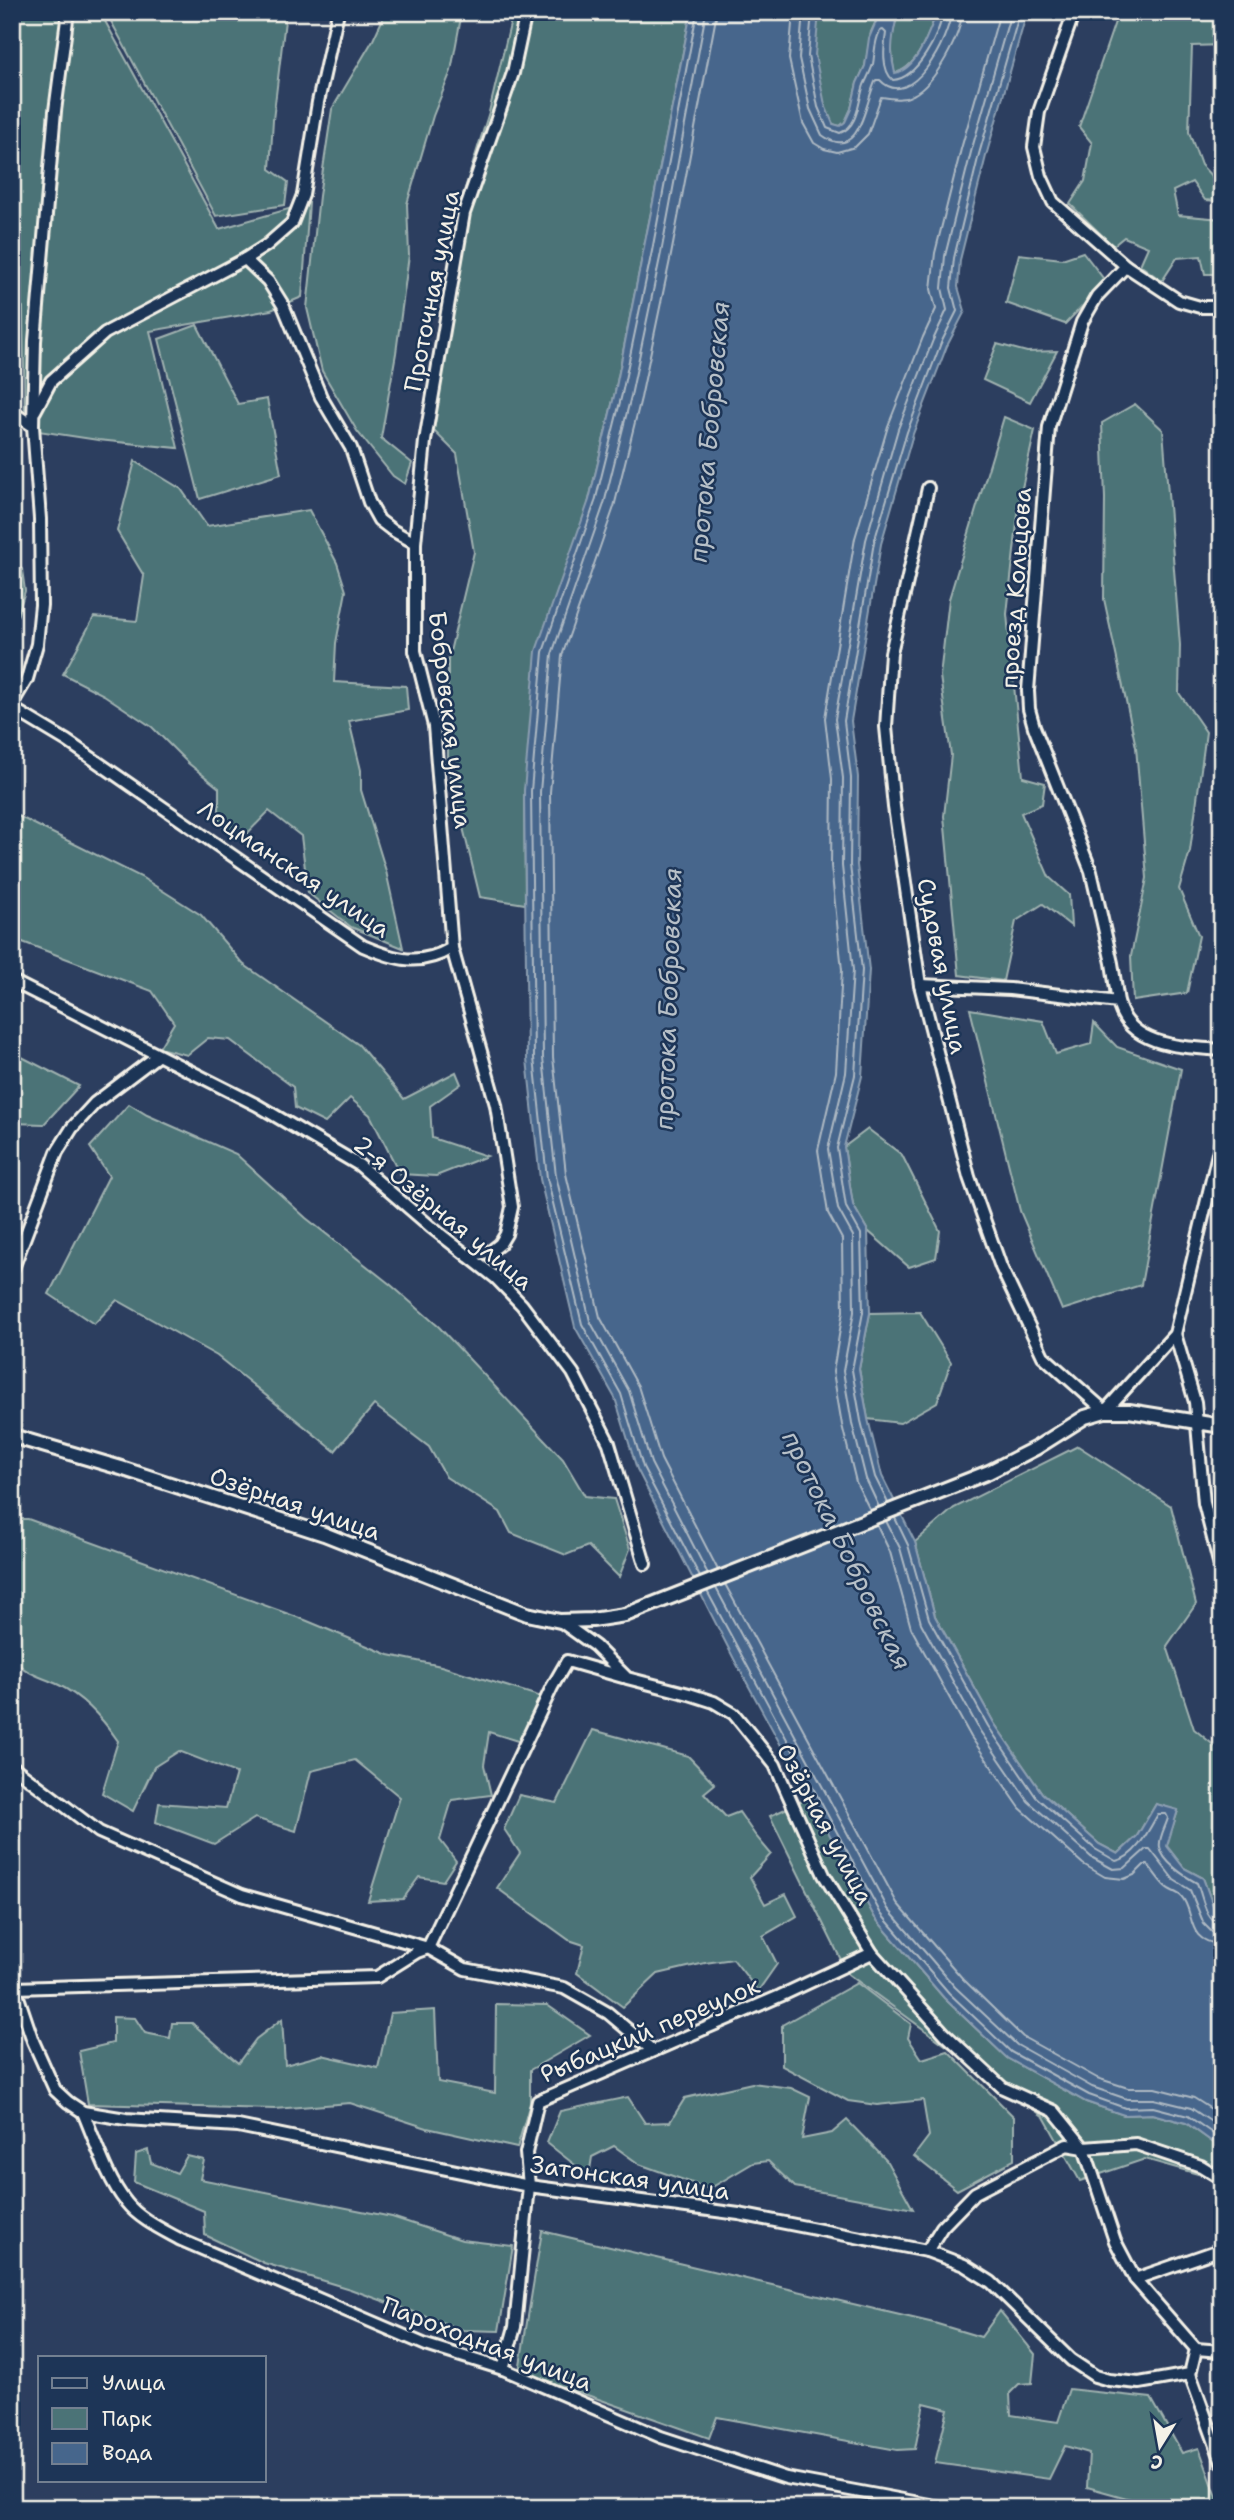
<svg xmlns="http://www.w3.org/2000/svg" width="1234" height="2520" font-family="'Shantell Sans',sans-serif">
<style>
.green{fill:#4b7377;stroke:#a0b2b0;stroke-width:2}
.water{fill:#46668c;stroke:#8c9eb1;stroke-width:2}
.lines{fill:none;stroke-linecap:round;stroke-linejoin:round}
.shore{stroke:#aeb9c3;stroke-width:2}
.minor-casing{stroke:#f4f1e8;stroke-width:16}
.tertiary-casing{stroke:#f4f1e8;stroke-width:18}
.minor{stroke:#1d3557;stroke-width:10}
.tertiary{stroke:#1d3557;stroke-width:12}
.labels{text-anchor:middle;stroke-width:5;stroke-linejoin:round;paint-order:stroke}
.street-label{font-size:24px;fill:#f4f1e8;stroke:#1d3557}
.water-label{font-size:26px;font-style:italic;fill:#b7c0c8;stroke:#1d3557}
</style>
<rect width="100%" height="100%" fill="#2c3e5f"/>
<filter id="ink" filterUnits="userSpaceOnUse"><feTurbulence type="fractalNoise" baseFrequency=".0143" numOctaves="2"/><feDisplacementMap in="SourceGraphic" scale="14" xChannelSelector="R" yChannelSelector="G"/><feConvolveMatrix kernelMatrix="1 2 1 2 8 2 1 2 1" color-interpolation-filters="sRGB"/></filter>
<g filter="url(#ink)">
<g class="green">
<path d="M 12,12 L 100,12 L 219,229 L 309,203 L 302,297 L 271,310 L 150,331 L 178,448 L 98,440 L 25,429 L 23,307 L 12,300 Z"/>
<path d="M 106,12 L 286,12 L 273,120 L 270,169 L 288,182 L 285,205 L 216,216 Z"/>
<path d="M 386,12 L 462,12 L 451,71 L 433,116 L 407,204 L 409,255 L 396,353 L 381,438 L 412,463 L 405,484 L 393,476 L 357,431 L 322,371 L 307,308 L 319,196 L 332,109 L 373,40 Z"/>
<path d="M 513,12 L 691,12 L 615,392 L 589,500 L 524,791 L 525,904 L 480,897 L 448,766 L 448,660 L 474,552 L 457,454 L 423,420 L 458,211 L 489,112 Z"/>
<path d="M 819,12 L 880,12 L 871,32 L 865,66 L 857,83 L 851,109 L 845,122 L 840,126 L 833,124 C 823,107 815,72 815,52 C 814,39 817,25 819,12 Z"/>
<path d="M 898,12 L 937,12 C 929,32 918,69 894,73 L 891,42 Z"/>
<path d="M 1115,12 L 1222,12 L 1222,45 L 1192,46 L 1189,132 L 1201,165 L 1216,181 L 1217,201 L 1205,200 L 1192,182 L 1173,191 L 1178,215 L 1221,219 L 1222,274 L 1205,274 L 1201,256 L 1177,258 L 1162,281 L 1140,265 L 1148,247 L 1124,237 L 1113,246 L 1070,204 L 1085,181 L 1092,143 L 1079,127 L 1116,19 Z"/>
<path d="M 1083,252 L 1106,282 L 1065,324 L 1006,303 L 1019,254 L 1062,259 Z"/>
<path d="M 197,325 L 238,404 L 267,399 L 281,474 L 200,499 L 159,339 Z"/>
<path d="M 997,344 L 1027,352 L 1057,351 L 1030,402 L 983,380 Z"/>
<path d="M 1135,404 L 1163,430 L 1180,645 L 1179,693 L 1206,732 L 1190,851 L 1179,889 L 1199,936 L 1187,993 L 1133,1001 L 1131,956 L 1147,878 L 1136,747 L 1104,599 L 1105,498 L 1102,423 Z"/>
<path d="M 1004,417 L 1035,430 L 1020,497 L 1007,614 L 1023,777 L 1045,783 L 1042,804 L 1021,813 L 1049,877 L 1069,895 L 1071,926 L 1043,904 L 1016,921 L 1003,981 L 959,975 L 944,816 L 951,755 L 940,676 L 949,599 Z"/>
<path d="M 135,461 L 181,489 L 207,526 L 309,510 L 337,563 L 346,591 L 336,643 L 334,682 L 406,686 L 408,710 L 349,721 L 361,770 L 361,790 L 386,871 L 403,948 L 351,927 L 308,893 L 301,836 L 269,811 L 241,840 L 219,824 L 219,788 L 188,763 L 152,727 L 104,695 L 63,674 L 94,617 L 137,621 L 144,576 L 117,531 Z"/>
<path d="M 12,562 L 22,569 L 25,591 L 12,633 Z"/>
<path d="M 12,813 L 141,877 L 201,915 L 243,964 L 359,1045 L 404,1099 L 456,1072 L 461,1084 L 430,1106 L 432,1138 L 487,1156 L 436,1176 L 400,1174 L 370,1115 L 350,1098 L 325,1123 L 295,1108 L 293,1087 L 230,1040 L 208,1038 L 187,1055 L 159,1048 L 174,1023 L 152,991 L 12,938 Z"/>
<path d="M 970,1009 L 1043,1021 L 1056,1054 L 1091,1044 L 1094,1023 L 1117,1047 L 1181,1069 L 1141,1285 L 1062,1310 L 1020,1211 Z"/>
<path d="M 12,1052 L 79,1086 L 44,1124 L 12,1123 Z"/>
<path d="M 129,1104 L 147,1115 L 236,1154 L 306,1218 L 391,1285 L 439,1327 L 563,1459 L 585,1496 L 614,1499 L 630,1549 L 619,1577 L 588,1546 L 566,1555 L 511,1533 L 500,1512 L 446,1477 L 429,1447 L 374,1405 L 335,1451 L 217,1356 L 117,1300 L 94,1324 L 49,1294 L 109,1176 L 90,1147 Z"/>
<path d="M 868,1129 L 902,1155 L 940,1231 L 936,1258 L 909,1267 L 868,1231 L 853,1205 L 844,1147 Z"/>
<path d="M 920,1312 L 951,1362 L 937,1402 L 900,1423 L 868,1419 L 859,1369 L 870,1313 Z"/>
<path d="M 1078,1446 L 1171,1506 L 1196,1604 L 1167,1646 L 1194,1729 L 1222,1752 L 1222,1921 L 1216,1914 L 1203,1878 L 1184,1868 L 1166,1846 L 1178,1811 L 1156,1804 L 1137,1836 L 1118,1854 L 1099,1844 L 1042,1793 L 994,1723 L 935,1616 L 915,1542 L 954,1508 Z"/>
<path d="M 12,1519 L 28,1519 L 305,1620 L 389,1655 L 441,1666 L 542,1697 L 521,1742 L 489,1732 L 484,1765 L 491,1795 L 452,1800 L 440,1840 L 456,1861 L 443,1881 L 419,1877 L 403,1899 L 368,1901 L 400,1797 L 355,1760 L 311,1771 L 296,1831 L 255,1818 L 214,1844 L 156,1822 L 159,1803 L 226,1808 L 236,1773 L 179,1751 L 154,1767 L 133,1811 L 102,1793 L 118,1741 C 103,1719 83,1697 59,1685 C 38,1675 29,1676 12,1658 Z"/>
<path d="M 593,1730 L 688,1756 L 715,1784 L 704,1793 L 726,1817 L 739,1812 L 755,1835 L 771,1854 L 750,1877 L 765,1904 L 786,1894 L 797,1916 L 763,1936 L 777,1964 L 758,1991 L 733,1959 L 705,1963 L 658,1974 L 623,2007 L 577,1973 L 584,1945 L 569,1940 L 497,1888 L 520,1853 L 504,1829 L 519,1795 L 557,1803 Z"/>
<path d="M 811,1797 L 875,1918 L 944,1998 L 1007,2058 L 1086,2102 L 1124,2115 L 1152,2114 L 1186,2123 L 1222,2149 L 1222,2187 L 1205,2176 L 1145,2159 L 1080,2181 L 1044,2117 L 848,1974 L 770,1816 Z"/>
<path d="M 857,1983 L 911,2024 L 908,2038 L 922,2059 L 948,2051 L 1014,2117 L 1014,2160 L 957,2190 L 914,2156 L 929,2136 L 923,2100 L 877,2105 L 848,2101 L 782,2066 L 782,2025 Z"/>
<path d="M 496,2004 L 547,2005 L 590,2035 L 530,2070 L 530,2103 L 517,2148 L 427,2128 L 350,2103 L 275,2109 L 88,2104 L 79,2051 L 113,2043 L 113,2017 L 135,2018 L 145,2033 L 170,2038 L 172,2023 L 192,2023 L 238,2063 L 256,2039 L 282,2019 L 285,2065 L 322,2055 L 378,2068 L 390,2013 L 435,2010 L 438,2082 L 495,2093 Z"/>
<path d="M 752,2083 L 791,2088 L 810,2097 L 802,2139 L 832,2133 L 847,2120 L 886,2160 L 913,2209 L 795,2187 L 768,2161 L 753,2163 L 709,2189 L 639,2164 L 614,2146 L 592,2157 L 589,2176 L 547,2143 L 560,2111 L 628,2097 L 645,2123 L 670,2122 L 685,2098 Z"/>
<path d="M 148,2150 L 151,2163 L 177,2173 L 187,2156 L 204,2160 L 200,2179 L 392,2217 L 462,2240 L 513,2246 L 499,2331 L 463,2330 L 350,2289 L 264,2263 L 205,2235 L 204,2211 L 134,2182 L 136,2154 Z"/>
<path d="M 542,2231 L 934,2323 L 981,2337 L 1000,2311 L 1035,2354 L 1032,2383 L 1019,2384 L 1010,2393 L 1011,2415 L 1058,2422 L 1069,2389 L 1151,2398 L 1182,2453 L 1199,2448 L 1221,2508 L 1163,2508 L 1087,2487 L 1089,2453 L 1065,2446 L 1049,2479 L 935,2463 L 948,2409 L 924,2403 L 915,2449 L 897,2450 L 717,2417 L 709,2438 L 519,2371 Z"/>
</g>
<path class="water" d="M 691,12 L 819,12 L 815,55 L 825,105 L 833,124 L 840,126 L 845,122 L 851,109 L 857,83 L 865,66 L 869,38 L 880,12 L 898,12 C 893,33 889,52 895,73 C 918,69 929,31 937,12 L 1027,12 L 986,156 L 960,260 L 958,287 L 965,311 L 947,346 L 913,434 L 881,544 L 851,721 L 858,777 L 857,865 L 869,970 L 862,1076 L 844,1147 L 853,1205 L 868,1231 L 870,1313 L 859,1369 L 868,1419 L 882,1476 L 915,1542 L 935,1616 L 994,1723 L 1042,1793 L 1099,1844 L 1118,1854 L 1137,1836 L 1156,1804 L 1178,1810 L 1167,1846 L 1184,1868 L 1203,1878 L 1216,1914 L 1222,1921 L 1222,2149 L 1186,2123 L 1152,2114 L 1124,2115 L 1086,2102 L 1007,2058 L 944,1998 L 875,1918 L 734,1659 L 637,1469 L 615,1398 L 575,1327 L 540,1179 L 527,1059 L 524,791 L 536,651 L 589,500 L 615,392 Z"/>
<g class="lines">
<g class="shore">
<path d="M 697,12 L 652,251 L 622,394 L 595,502 L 543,652 L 531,791 L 534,1058 L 547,1178 L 582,1324 L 621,1394 L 643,1467 L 700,1577"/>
<path d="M 706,12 L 661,253 L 631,396 L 604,504 L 552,654 L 540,792 L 543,1058 L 556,1176 L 590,1321 L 629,1391 L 651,1463 L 708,1574"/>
<path d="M 717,12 L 671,255 L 641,398 L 614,507 L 562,656 L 550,792 L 553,1057 L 566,1174 L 600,1317 L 638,1386 L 661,1459 L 718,1570"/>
<path d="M 793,12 L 789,59 L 803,123 L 814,143 L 824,149 L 837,152 L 855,147 L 868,134 L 881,97 C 892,98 903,101 913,95 C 935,84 961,36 962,12"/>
<path d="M 803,12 L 799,58 L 810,109 L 822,135 C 861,164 865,100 876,80 L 880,80 C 911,113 950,37 951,12"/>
<path d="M 812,12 L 808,56 L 818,107 L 827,128 L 840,133 C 859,126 858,101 864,85 C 867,78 871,71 873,64 C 875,53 874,42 880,31 L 883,30 L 886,33 C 884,47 881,70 893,80 C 917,79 940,34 943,12"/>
<path d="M 888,1503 L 875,1477 L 861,1421 L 852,1370 L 863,1312 L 861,1234 L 846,1207 L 837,1148 L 855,1075 L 862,970 L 850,865 L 851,778 L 844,721 L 874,542 L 907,432 L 941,343 L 957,311 L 951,288 L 954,258 L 979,154 L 1020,12"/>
<path d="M 879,1507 L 866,1479 L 852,1423 L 843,1371 L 854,1312 L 853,1236 L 838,1209 L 828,1149 L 846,1073 L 853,970 L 842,866 L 843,778 L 835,719 L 866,540 L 898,429 L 933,340 L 947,310 L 942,288 L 945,256 L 971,152 L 1011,12"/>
<path d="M 870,1510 L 856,1482 L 842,1425 L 833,1372 L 843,1311 L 842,1239 L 828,1213 L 818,1150 L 836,1072 L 842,970 L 831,866 L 832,779 L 825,718 L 855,538 L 888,426 L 923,337 L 936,309 L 931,289 L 935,253 L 961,149 L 1000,12"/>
<path d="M 895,1518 L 908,1545 L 929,1619 L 988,1726 L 1036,1797 L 1095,1849 L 1116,1861 C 1136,1857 1149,1830 1158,1814 L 1166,1814 L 1168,1818 C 1166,1826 1158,1839 1160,1847 C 1162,1862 1186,1877 1197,1883 C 1203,1897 1205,1922 1222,1925"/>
<path d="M 886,1521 L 900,1548 L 921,1623 L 980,1731 L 1028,1801 L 1091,1857 L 1113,1869 L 1125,1868 L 1146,1849 L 1150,1849 L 1174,1880 L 1190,1890 L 1204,1924 L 1212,1932 L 1222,1934"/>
<path d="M 877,1525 L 890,1552 L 911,1628 L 971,1737 L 1020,1808 L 1083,1864 L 1105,1877 L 1124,1879 L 1134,1875 L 1144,1865 L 1148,1865 C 1154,1872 1159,1881 1166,1887 C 1170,1891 1177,1892 1181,1896 C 1196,1911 1184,1943 1222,1944"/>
<path d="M 725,1584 L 897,1903 L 963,1979 L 1023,2037 L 1097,2078 L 1128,2088 L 1155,2088 L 1194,2098 L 1222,2116"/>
<path d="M 716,1588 L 888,1909 L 955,1987 L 1017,2045 L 1092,2087 L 1127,2099 L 1154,2099 L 1191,2108 L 1222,2129"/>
<path d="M 707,1591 L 881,1914 L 949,1993 L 1011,2052 L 1089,2095 L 1125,2108 L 1153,2107 L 1188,2116 L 1222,2140"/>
</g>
<g class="minor-casing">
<g id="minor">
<path d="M 1074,12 L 1039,112 L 1034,147 L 1041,176 L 1053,202 L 1126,266 L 1179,301 L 1200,307 L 1222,307"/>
<path d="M 245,259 L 268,281 L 283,305 L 321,397 L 351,448 L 369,502 L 379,520 L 392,530 L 415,543 L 415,651 L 434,726 L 452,948 L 496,1105 L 512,1207 L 506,1234 L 500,1244 L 491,1251 L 468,1256"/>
<path d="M 35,411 L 51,381 L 105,333 L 245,259 L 267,245 L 292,223 L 303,195 L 318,102 L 338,12"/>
<path d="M 12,412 L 33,426"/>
<path d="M 928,488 L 891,653 L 886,727 L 894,807 L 920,985 L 969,1177 L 1001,1267 L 1043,1356 L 1105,1411 L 1175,1334 L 1222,1137"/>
<path d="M 415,543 L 425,441 L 464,213 L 513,73 L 526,12"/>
<path d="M 12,704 L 27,679 L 37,644 L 41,605 L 40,519 L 33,426 L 35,341 L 55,111 L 68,12"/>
<path d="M 12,708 L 67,741 L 363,946 C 396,960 419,967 452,948"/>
<path d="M 12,981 L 257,1105 L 359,1165 L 431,1227 L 496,1278 L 522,1305 L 573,1373 L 609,1443 L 645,1564"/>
<path d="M 920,985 L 1010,989 L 1118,1002 C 1128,1047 1184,1047 1222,1050"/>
<path d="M 1118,1002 L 1112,963 L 1091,871 L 1034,727 L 1029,709 L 1028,691 L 1049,427 L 1082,322 L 1097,296 L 1126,266"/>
<path d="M 12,1271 L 57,1152 L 72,1128 L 95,1103 L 157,1056"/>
<path d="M 1175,1334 L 1195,1402 L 1204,1503 L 1222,1574"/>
<path d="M 560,1621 L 595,1646 L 627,1678 L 689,1694 L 714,1702 L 734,1714 L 775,1765 L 824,1875 L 872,1953 L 945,2034 L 1003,2088 L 1054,2111 L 1084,2148 L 1115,2241 L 1135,2279 L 1196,2349 L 1190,2374"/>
<path d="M 12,1766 L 99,1832 L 242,1895 L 428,1948 L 465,1969 L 564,1988 L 608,2013 L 652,2050"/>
<path d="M 12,1979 L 33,2041 L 55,2090 L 68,2102 L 83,2112 L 126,2119 L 238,2126 L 529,2186 L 739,2214 L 927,2251 L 964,2265 L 991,2282 L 1071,2360 L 1095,2376 L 1109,2380 L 1139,2383 L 1190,2374 L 1222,2462"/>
<path d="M 15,1988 L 377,1977 L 417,1952 L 428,1948 L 552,1687 L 567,1661 L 623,1677"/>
<path d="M 83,2112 C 95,2140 107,2179 126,2202 C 139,2219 163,2230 181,2240 L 426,2345 L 503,2369 L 661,2437 L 786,2478 L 946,2508"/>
<path d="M 927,2251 L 942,2227 L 975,2193 L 1067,2145 L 1084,2148 L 1136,2144 L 1201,2166 L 1222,2179"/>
<path d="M 1135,2279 L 1222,2249"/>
<path d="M 1196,2349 L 1222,2351"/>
<path d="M 503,2369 L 515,2327 L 529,2186 L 526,2153 L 538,2101 L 780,1996 L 872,1953"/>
</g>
</g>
<g class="tertiary-casing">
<path id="tertiary" d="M 12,1436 L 121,1468 L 324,1534 L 527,1614 L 560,1621 L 592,1620 L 625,1615 L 989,1472 L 1036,1448 L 1085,1417 L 1105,1411 L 1129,1411 L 1222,1426"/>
</g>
<use href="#minor" class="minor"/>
<use href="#tertiary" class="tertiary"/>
</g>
</g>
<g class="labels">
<g class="street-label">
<text transform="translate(432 291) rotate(-79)" y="8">Проточная улица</text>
<text transform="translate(1016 588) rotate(-86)" y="8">проезд Кольцова</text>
<text transform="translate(450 720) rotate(83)" y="8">Бобровская улица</text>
<text transform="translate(294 869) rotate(34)" y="8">Лоцманская улица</text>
<text transform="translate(942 966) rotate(79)" y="8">Судовая улица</text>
<text transform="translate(443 1213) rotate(40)" y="8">2-я Озёрная улица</text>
<text transform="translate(295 1504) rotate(19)" y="8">Озёрная улица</text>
<text transform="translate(825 1824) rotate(62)" y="8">Озёрная улица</text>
<text transform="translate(650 2030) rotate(-23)" y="8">Рыбацкий переулок</text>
<text transform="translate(630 2178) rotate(8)" y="8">Затонская улица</text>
<text transform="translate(487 2344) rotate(21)" y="8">Пароходная улица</text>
</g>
<g class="water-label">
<text transform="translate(709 432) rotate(-85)" y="9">протока Бобровская</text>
<text transform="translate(668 999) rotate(-88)" y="9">протока Бобровская</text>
<text transform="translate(847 1550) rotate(64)" y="9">протока Бобровская</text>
</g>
</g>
<rect width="1234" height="2520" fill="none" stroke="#1d3557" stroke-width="42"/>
<rect x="21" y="21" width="1192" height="2478" fill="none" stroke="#f4f1e8" stroke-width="2.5" filter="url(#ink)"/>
<rect x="38" y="2356" width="228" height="126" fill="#1d3557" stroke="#738091" stroke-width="2"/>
<rect x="52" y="2378" width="35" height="10" fill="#1d3557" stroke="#738091" stroke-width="2"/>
<text x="102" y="2390" font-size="21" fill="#f4f1e8">Улица</text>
<rect x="52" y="2408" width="35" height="21" fill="#4b7377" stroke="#738091" stroke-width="2"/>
<text x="102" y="2426" font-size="21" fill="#f4f1e8">Парк</text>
<rect x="52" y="2443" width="35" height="21" fill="#46668c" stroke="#738091" stroke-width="2"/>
<text x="102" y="2460" font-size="21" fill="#f4f1e8">Вода</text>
<g transform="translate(1160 2446) rotate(191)" stroke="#1d3557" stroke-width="5" paint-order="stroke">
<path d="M0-5L12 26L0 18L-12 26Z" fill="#f4f1e8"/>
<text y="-10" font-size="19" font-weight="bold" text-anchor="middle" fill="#f4f1e8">С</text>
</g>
</svg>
